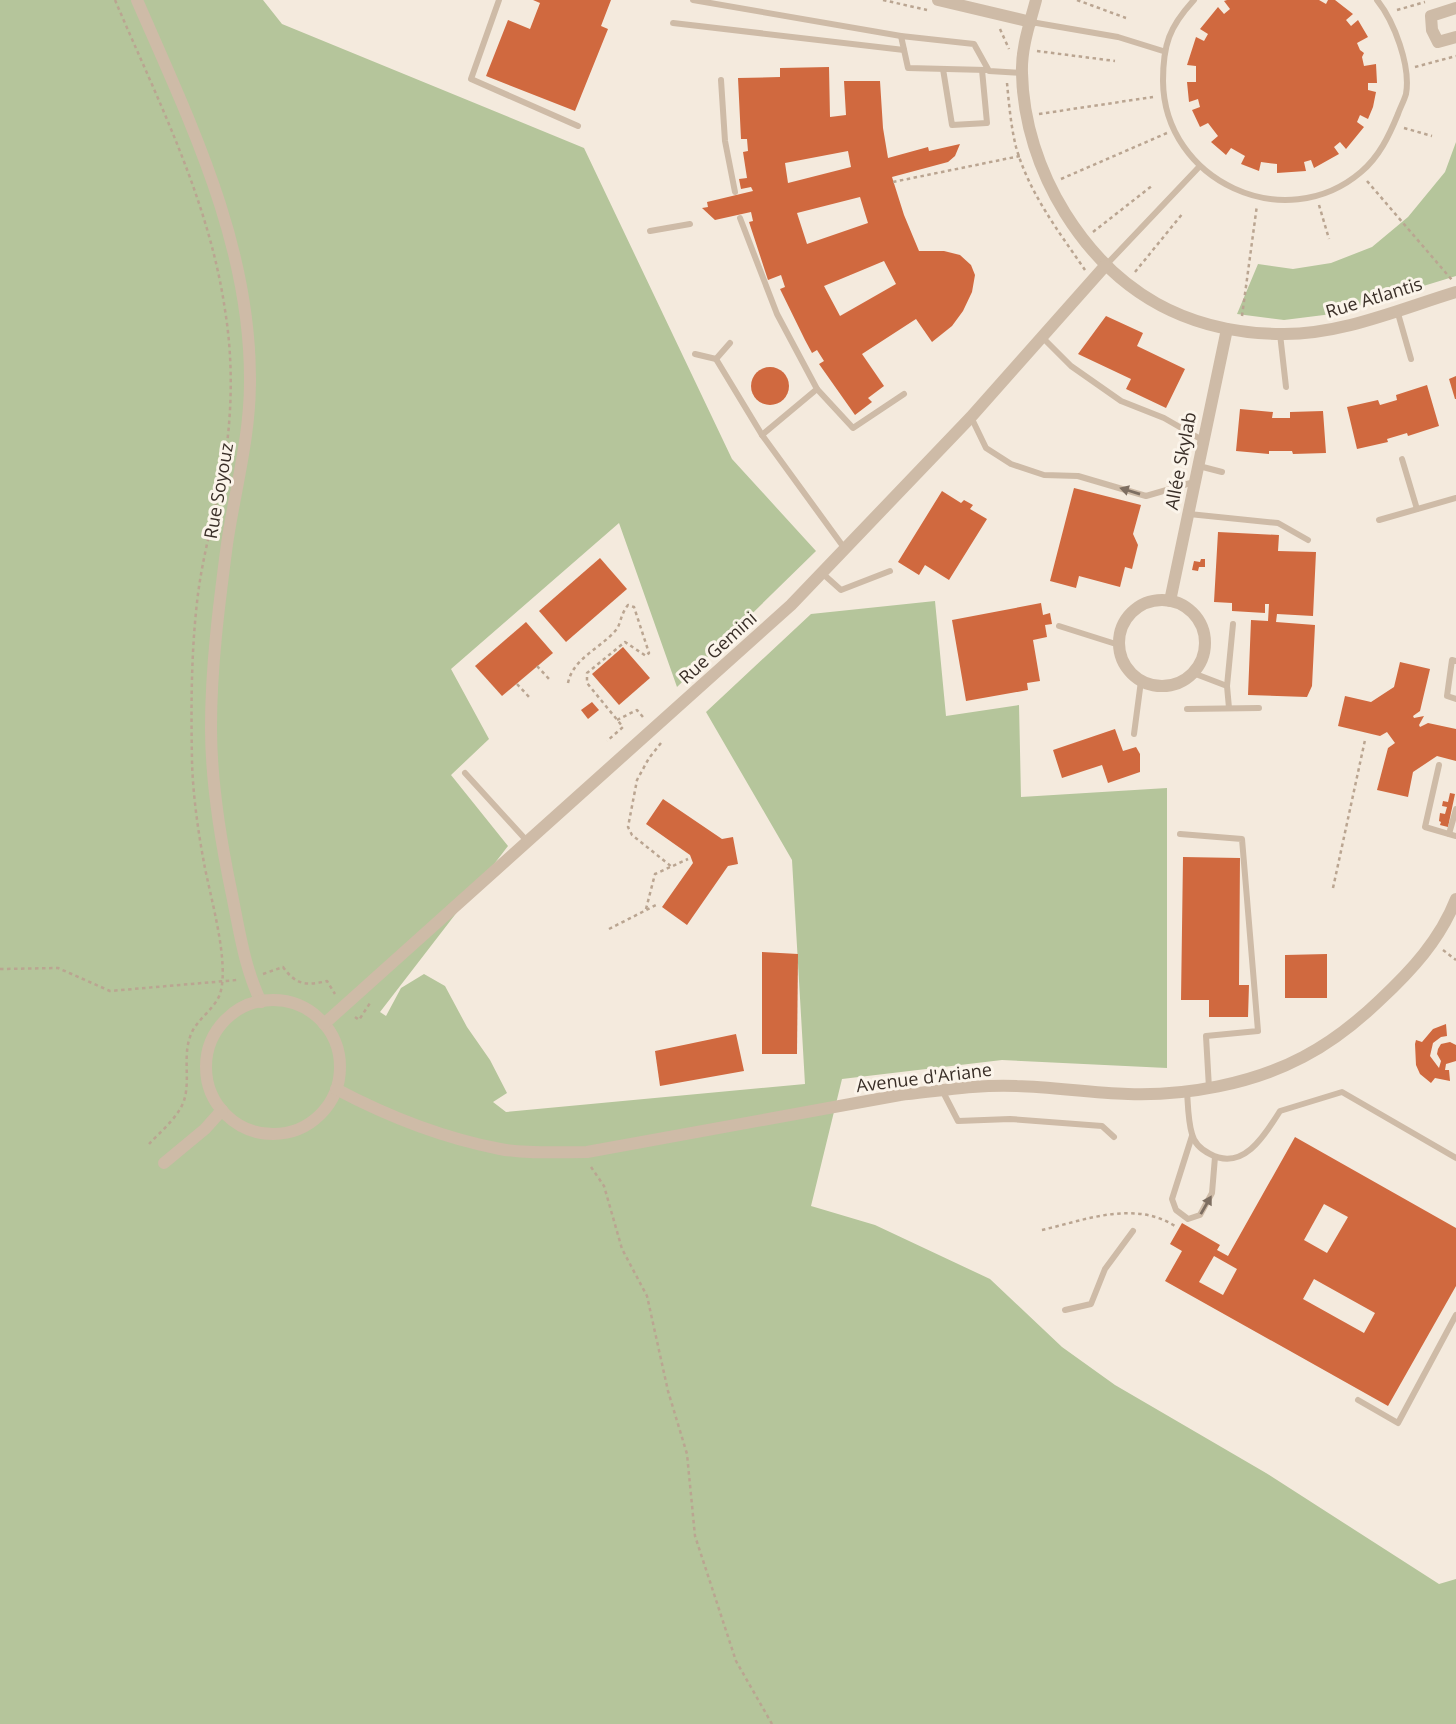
<svg xmlns="http://www.w3.org/2000/svg" width="1456" height="1724" font-family="'Open Sans',sans-serif">
<style>
.green{fill:#b5c59b}
.building{fill:#d0693f;fill-rule:evenodd}
.lines{fill:none;stroke-linecap:round;stroke-linejoin:round}
.path{stroke:#baa591;stroke-width:2.5;stroke-dasharray:3.5 3.5;stroke-linecap:butt}
.service{stroke:#cebba7;stroke-width:6}
.minor{stroke:#cebba7;stroke-width:12}
.oneway{fill:#7d6e61}
.labels{text-anchor:middle;stroke-width:6;stroke-linejoin:round;paint-order:stroke}
.street-label{font-size:18px;fill:#3a2f28;stroke:#fbf4ea}
</style>
<rect width="100%" height="100%" fill="#f4eadd"/>
<g class="green">
<path d="M 0,0 L 263,0 L 282,24 L 584,148 L 732,459 L 816,551 L 677,687 L 619,523 L 451,669 L 489,739 L 451,775 L 508,846 L 380,1012 L 386,1016 L 401,988 L 424,974 L 445,986 L 467,1027 L 490,1060 L 507,1093 L 493,1102 L 506,1112 L 805,1084 L 792,860 L 706,712 L 811,614 L 935,601 L 946,716 L 1019,705 L 1021,797 L 1167,788 L 1167,1068 L 1002,1060 L 842,1079 L 811,1206 L 875,1225 L 990,1279 L 1062,1347 L 1115,1385 L 1266,1473 L 1439,1584 L 1456,1579 L 1456,1724 L 0,1724 Z"/>
<path d="M 1456,142 L 1456,276 L 1332,314 L 1284,320 L 1237,314 L 1258,264 L 1293,269 L 1331,263 L 1372,247 L 1408,217 L 1445,172 Z"/>
</g>
<g class="building">
<path d="M 533,0 L 611,0 L 601,26 L 608,29 L 575,111 L 486,76 L 508,20 L 530,29 L 540,3 Z"/>
<path d="M 1227,0 L 1319,0 L 1326,4 L 1328,0 L 1335,0 L 1353,14 L 1346,20 L 1351,26 L 1358,20 L 1368,37 L 1357,43 L 1360,50 L 1364,53 L 1362,57 L 1364,66 L 1376,64 L 1377,83 L 1368,83 L 1368,90 L 1376,92 L 1373,107 L 1368,119 L 1360,115 L 1357,122 L 1364,127 L 1346,149 L 1340,142 L 1334,147 L 1339,154 L 1314,168 L 1311,160 L 1304,162 L 1306,171 L 1277,173 L 1277,164 L 1261,162 L 1259,171 L 1241,164 L 1245,156 L 1231,148 L 1226,155 L 1211,142 L 1218,136 L 1208,123 L 1200,127 L 1192,110 L 1200,107 L 1198,99 L 1189,102 L 1187,82 L 1196,82 L 1196,66 L 1187,65 L 1196,37 L 1204,41 L 1208,34 L 1200,29 L 1218,7 L 1224,14 L 1230,9 L 1224,1 Z"/>
<path d="M 829,67 L 830,117 L 846,115 L 844,81 L 880,81 L 883,128 L 888,158 L 928,147 L 929,151 L 960,144 L 955,156 L 948,162 L 892,177 L 904,215 L 919,251 L 944,251 L 960,255 L 971,265 L 975,275 L 972,292 L 963,311 L 952,326 L 932,342 L 916,319 L 862,354 L 884,386 L 868,398 L 872,402 L 855,415 L 819,364 L 824,361 L 817,350 L 812,353 L 805,340 L 780,289 L 785,287 L 781,275 L 768,280 L 749,222 L 753,221 L 751,212 L 715,220 L 702,208 L 708,207 L 707,202 L 753,191 L 751,187 L 741,189 L 739,179 L 747,178 L 743,152 L 748,151 L 747,139 L 741,139 L 738,78 L 780,77 L 780,68 ZM 848,151 L 851,167 L 788,183 L 785,163 ZM 860,197 L 868,223 L 807,244 L 797,213 ZM 884,261 L 896,284 L 840,316 L 824,286 Z"/>
<path d="M 1106,316 L 1143,333 L 1137,346 L 1185,369 L 1166,408 L 1126,389 L 1131,379 L 1078,354 Z"/>
<circle cx="770" cy="386" r="19"/>
<path d="M 1456,376 L 1456,399 L 1455,399 L 1449,379 Z"/>
<path d="M 1427,385 L 1439,426 L 1408,436 L 1407,433 L 1387,439 L 1388,442 L 1357,449 L 1347,407 L 1378,400 L 1380,405 L 1397,400 L 1396,395 Z"/>
<path d="M 1240,409 L 1273,412 L 1272,418 L 1290,418 L 1290,412 L 1323,411 L 1326,453 L 1293,454 L 1292,451 L 1269,451 L 1269,454 L 1236,451 Z"/>
<path d="M 1074,488 L 1141,505 L 1133,534 L 1138,545 L 1132,569 L 1125,567 L 1120,587 L 1079,576 L 1076,588 L 1050,581 Z"/>
<path d="M 942,491 L 961,503 L 964,500 L 973,505 L 970,509 L 987,519 L 949,580 L 925,565 L 919,575 L 898,562 Z"/>
<path d="M 1218,532 L 1279,535 L 1278,551 L 1316,552 L 1313,616 L 1277,614 L 1276,622 L 1315,625 L 1312,686 L 1307,697 L 1248,695 L 1251,620 L 1268,621 L 1269,604 L 1265,604 L 1265,613 L 1232,611 L 1232,603 L 1214,602 Z"/>
<path d="M 600,558 L 627,589 L 566,642 L 539,611 Z"/>
<path d="M 1201,559 L 1205,559 L 1205,567 L 1199,567 L 1198,571 L 1192,570 L 1194,561 L 1200,562 Z"/>
<path d="M 1041,603 L 1043,615 L 1050,613 L 1052,624 L 1045,625 L 1047,637 L 1033,640 L 1040,681 L 1027,683 L 1028,690 L 966,701 L 952,620 Z"/>
<path d="M 526,622 L 553,653 L 502,696 L 475,666 Z"/>
<path d="M 623,647 L 650,678 L 619,705 L 592,674 Z"/>
<path d="M 1400,662 L 1430,669 L 1420,711 L 1413,716 L 1414,718 L 1424,716 L 1419,725 L 1420,727 L 1428,723 L 1456,729 L 1456,761 L 1437,756 L 1413,772 L 1408,797 L 1377,790 L 1388,748 L 1395,743 L 1387,732 L 1380,736 L 1338,726 L 1345,696 L 1371,702 L 1394,687 Z"/>
<path d="M 592,702 L 599,710 L 588,719 L 581,710 Z"/>
<path d="M 1115,729 L 1123,751 L 1136,747 L 1140,754 L 1140,772 L 1108,783 L 1102,765 L 1062,778 L 1053,750 Z"/>
<path d="M 1450,793 L 1455,794 L 1448,827 L 1440,825 L 1441,822 L 1439,821 L 1440,813 L 1445,814 L 1447,807 L 1442,806 L 1443,801 L 1448,802 Z"/>
<path d="M 663,799 L 722,839 L 733,837 L 738,864 L 728,866 L 687,925 L 662,907 L 693,863 L 690,855 L 646,824 Z"/>
<path d="M 1183,857 L 1240,858 L 1239,985 L 1249,985 L 1248,1017 L 1209,1017 L 1209,1000 L 1181,1000 Z"/>
<path d="M 762,952 L 798,954 L 797,1054 L 762,1054 Z"/>
<path d="M 1327,954 L 1327,998 L 1285,998 L 1285,955 Z"/>
<path d="M 1446,1024 L 1447,1036 L 1441,1037 L 1433,1043 L 1430,1056 L 1439,1068 L 1441,1061 L 1437,1054 L 1438,1049 L 1441,1044 L 1450,1042 L 1456,1045 L 1456,1061 L 1446,1064 L 1445,1070 L 1449,1070 L 1450,1081 L 1435,1078 L 1431,1083 L 1420,1074 L 1416,1065 L 1415,1044 L 1416,1040 L 1422,1042 L 1433,1029 Z"/>
<path d="M 736,1034 L 744,1071 L 660,1086 L 655,1051 Z"/>
<path d="M 1295,1137 L 1456,1228 L 1456,1286 L 1388,1406 L 1165,1281 L 1182,1251 L 1170,1244 L 1182,1223 L 1220,1245 L 1217,1250 L 1228,1256 ZM 1324,1204 L 1348,1217 L 1327,1253 L 1304,1240 ZM 1214,1256 L 1237,1269 L 1223,1295 L 1199,1282 ZM 1314,1279 L 1375,1313 L 1364,1333 L 1303,1299 Z"/>
</g>
<g class="lines">
<g class="path">
<path d="M 115,0 C 158,101 209,200 225,310 C 234,365 232,422 222,477 C 214,516 203,555 198,594 C 191,650 191,706 192,762 C 193,795 198,831 204,863 C 210,896 230,963 220,994 C 215,1008 198,1019 192,1032 C 182,1053 190,1076 185,1097 C 181,1115 161,1131 149,1144"/>
<path d="M 883,0 L 927,10"/>
<path d="M 1077,0 L 1126,18"/>
<path d="M 1397,10 L 1425,2"/>
<path d="M 1000,29 L 1009,49"/>
<path d="M 1037,51 L 1115,61"/>
<path d="M 1415,67 L 1456,56"/>
<path d="M 1007,83 C 1009,104 1011,127 1016,147 C 1029,193 1059,232 1085,270"/>
<path d="M 1039,114 L 1153,97"/>
<path d="M 1404,128 L 1432,136"/>
<path d="M 1061,179 L 1167,133"/>
<path d="M 1367,181 L 1452,280"/>
<path d="M 893,182 L 1020,156"/>
<path d="M 1319,205 L 1329,239"/>
<path d="M 1093,232 L 1153,185"/>
<path d="M 1135,272 L 1183,213"/>
<path d="M 1242,316 L 1257,205"/>
<path d="M 537,666 L 550,680"/>
<path d="M 568,683 C 573,658 600,649 616,630 C 621,624 620,615 628,605 L 634,607 L 649,653 L 646,656 L 625,642 L 587,673 L 587,683 L 623,727 L 607,741"/>
<path d="M 517,684 L 530,698"/>
<path d="M 617,720 L 637,710 L 643,717"/>
<path d="M 661,743 L 649,758 L 637,780 L 628,827 L 632,835 L 672,867"/>
<path d="M 1333,888 L 1365,740"/>
<path d="M 646,909 L 655,874 L 688,859"/>
<path d="M 609,929 L 656,905"/>
<path d="M 1443,950 L 1456,960"/>
<path d="M 0,969 L 58,968 L 110,991 L 237,980"/>
<path d="M 263,974 L 283,967 C 296,985 306,986 327,981 L 335,994"/>
<path d="M 355,1017 L 359,1020 L 370,1003"/>
<path d="M 591,1167 L 604,1186 L 622,1249 L 647,1296 L 668,1391 L 687,1454 L 695,1536 L 736,1661 L 772,1724"/>
<path d="M 1042,1230 C 1085,1220 1134,1200 1175,1226"/>
</g>
<g class="service">
<path d="M 499,0 L 471,79 L 578,126"/>
<path d="M 693,0 L 901,36 L 974,44 L 989,71 L 1022,73"/>
<path d="M 1194,0 C 1169,27 1163,45 1163,81 C 1164,181 1285,237 1361,172 C 1379,157 1389,136 1398,114 C 1400,108 1404,101 1406,94 C 1411,66 1394,21 1377,0"/>
<path d="M 1031,22 L 1118,37 L 1163,51"/>
<path d="M 673,23 L 904,50"/>
<path d="M 901,36 L 908,68 L 986,70"/>
<path d="M 943,69 L 952,125 L 987,123 L 982,70"/>
<path d="M 721,80 L 725,141 L 735,192"/>
<path d="M 740,218 L 777,314 L 817,389 L 762,435"/>
<path d="M 650,231 L 690,224"/>
<path d="M 1107,264 L 1199,167"/>
<path d="M 1397,310 L 1411,359"/>
<path d="M 1280,334 L 1286,387"/>
<path d="M 1042,337 L 1071,366 L 1121,401 L 1164,418 L 1204,441"/>
<path d="M 695,354 L 716,359 L 762,435 L 845,549"/>
<path d="M 716,359 L 730,343"/>
<path d="M 817,389 L 853,428 L 904,394"/>
<path d="M 971,417 L 986,448 L 1011,464 L 1044,475 L 1078,476 L 1146,496 L 1194,482"/>
<path d="M 1402,459 L 1417,509"/>
<path d="M 1199,466 L 1222,472"/>
<path d="M 1189,514 L 1278,523 L 1308,540"/>
<path d="M 1379,520 L 1456,498"/>
<path d="M 822,573 L 841,590 L 890,571"/>
<path d="M 1059,626 L 1119,645"/>
<path d="M 1456,661 L 1452,660 L 1447,696 L 1456,699"/>
<path d="M 1193,673 L 1227,686 L 1229,708"/>
<path d="M 1227,686 L 1233,624"/>
<path d="M 1187,709 L 1259,708"/>
<path d="M 1134,734 L 1141,681"/>
<path d="M 1439,765 L 1425,827 L 1456,836"/>
<path d="M 465,773 L 527,841"/>
<path d="M 1180,834 L 1242,839 L 1258,1031 L 1206,1036 L 1209,1088"/>
<path d="M 1449,834 L 1456,809"/>
<path d="M 942,1090 L 958,1121 L 1010,1119 L 1102,1126 L 1114,1137"/>
<path d="M 1187,1091 C 1188,1105 1188,1121 1192,1134 C 1194,1143 1202,1150 1210,1154 C 1243,1172 1265,1135 1280,1111 L 1342,1092 L 1456,1158"/>
<path d="M 1192,1136 L 1172,1199 L 1176,1210 L 1188,1219 L 1200,1215 L 1212,1193 L 1215,1157"/>
<path d="M 1065,1310 L 1091,1304 L 1105,1269 L 1133,1231"/>
<path d="M 1358,1400 L 1398,1423 L 1456,1315"/>
</g>
<g class="minor">
<path d="M 137,0 C 190,122 251,245 250,382 C 250,437 235,490 227,544 C 219,605 211,666 211,728 C 211,782 220,837 231,890 C 239,928 244,967 261,1002"/>
<path d="M 938,0 L 1031,22"/>
<path d="M 1036,0 C 1030,23 1021,48 1022,73 C 1023,122 1039,171 1065,213 C 1115,293 1186,333 1281,334 C 1341,335 1400,309 1456,292"/>
<path d="M 1456,8 L 1431,16 L 1432,30 L 1438,42 L 1456,37"/>
<circle cx="1162" cy="643" r="43"/>
<path d="M 1170,601 L 1227,329"/>
<circle cx="273" cy="1067" r="67"/>
<path d="M 324,1024 L 791,605 L 971,417 L 1105,266"/>
<path d="M 336,1089 C 387,1116 443,1138 500,1149 C 528,1154 559,1152 587,1152 L 900,1095 C 938,1091 979,1084 1017,1086 C 1054,1087 1091,1093 1128,1094 C 1186,1096 1252,1084 1303,1057 C 1332,1042 1357,1022 1380,1000 C 1411,971 1440,940 1456,899"/>
<path d="M 164,1163 L 205,1129 L 222,1110"/>
</g>
</g>
<defs><path id="oneway-solid" d="M-6-.8H1V-3.2L6.5 0L1 3.2V.8H-6Z" transform="scale(1.75)"/></defs>
<g class="oneway">
<use href="#oneway-solid" transform="translate(1130 491) rotate(-163)"/>
<use href="#oneway-solid" transform="translate(1206 1205) rotate(-60)"/>
</g>
<g class="labels">
<g class="street-label">
<text transform="translate(1374 298) rotate(-17)" y="6">Rue Atlantis</text>
<text transform="translate(1181 461) rotate(-79)" y="6">Allée Skylab</text>
<text transform="translate(219 491) rotate(-80)" y="6">Rue Soyouz</text>
<text transform="translate(718 648) rotate(-42)" y="6">Rue Gemini</text>
<text transform="translate(924 1078) rotate(-7)" y="6">Avenue d'Ariane</text>
</g>
</g>
</svg>
